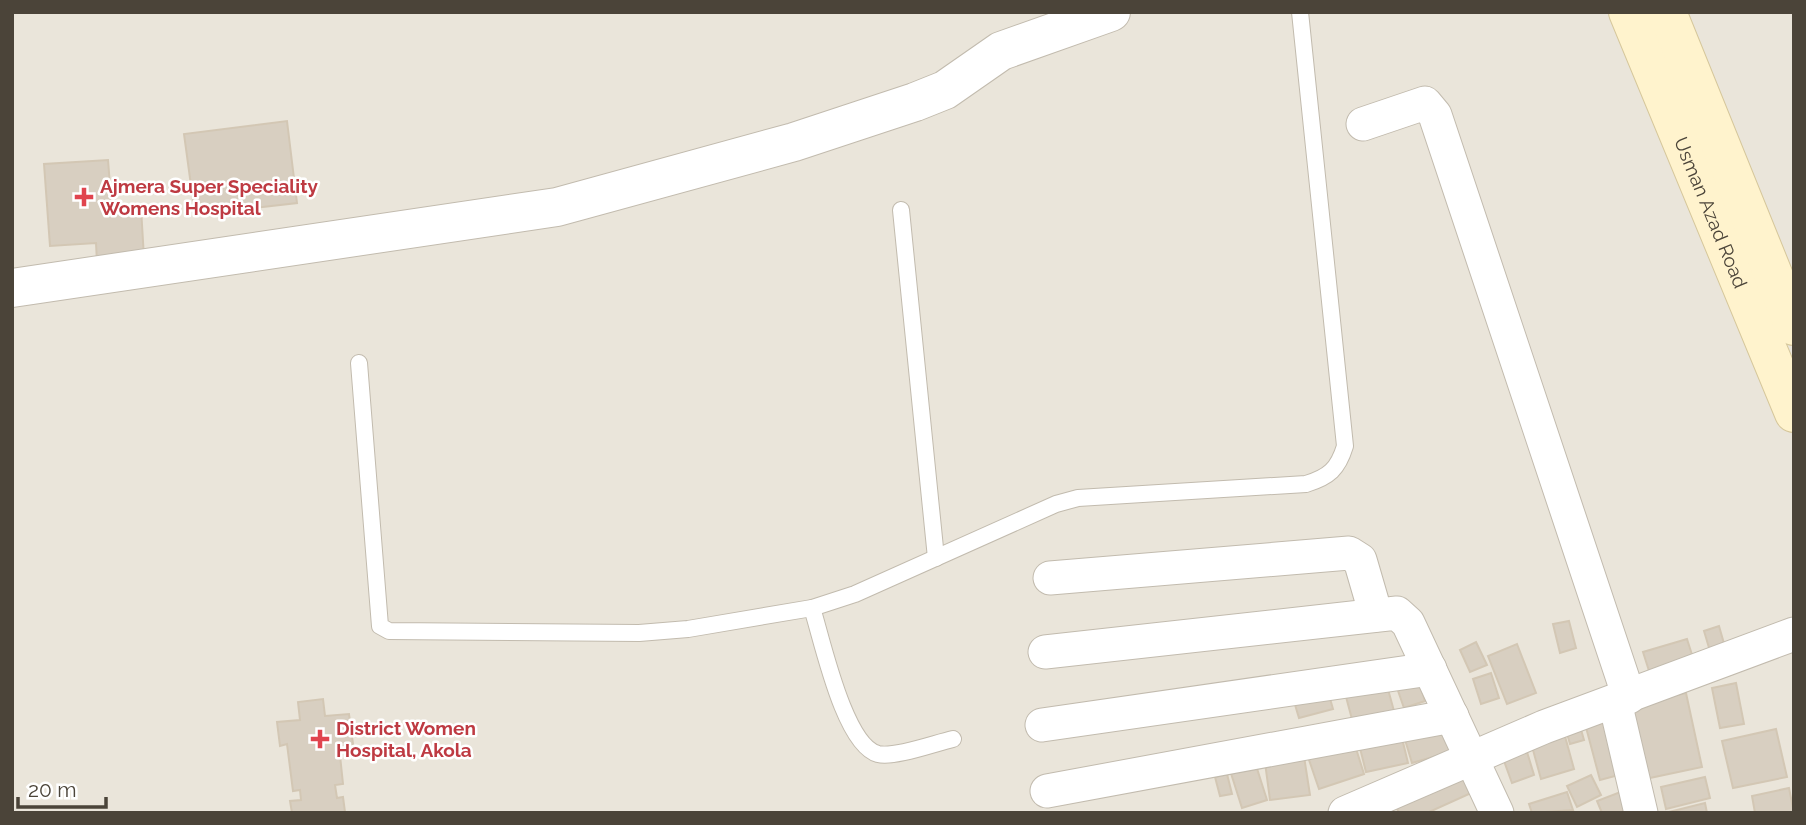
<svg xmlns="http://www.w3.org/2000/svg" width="1806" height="825" font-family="Raleway,sans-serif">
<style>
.residential{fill:#eae5da}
.building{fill:#d8cfc1;stroke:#d3c7b4;stroke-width:2}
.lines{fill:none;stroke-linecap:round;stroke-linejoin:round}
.service-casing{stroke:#c2bbae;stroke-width:18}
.minor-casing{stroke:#c2bbae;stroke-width:35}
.tertiary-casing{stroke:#c2bbae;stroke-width:40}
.secondary-casing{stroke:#d6c79b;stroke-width:40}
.service{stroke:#fff;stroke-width:16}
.minor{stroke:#fff;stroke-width:33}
.tertiary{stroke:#fff;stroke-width:38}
.secondary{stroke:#fff3cd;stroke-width:38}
.health-dot{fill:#e0444e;stroke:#fff;stroke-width:2.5}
.labels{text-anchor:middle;stroke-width:5;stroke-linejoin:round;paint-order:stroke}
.health-label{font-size:19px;font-weight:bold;fill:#be3a42;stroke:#fff;text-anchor:start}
.street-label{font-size:19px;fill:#4b4439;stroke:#fff}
</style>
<rect width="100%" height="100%" fill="#f6f3ec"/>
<rect class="residential" x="12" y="12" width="1782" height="801"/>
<g class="building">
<path d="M 287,121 L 297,203 L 195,215 L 184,134 Z"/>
<path d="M 108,160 L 112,210 L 141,208 L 144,258 L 97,262 L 96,243 L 50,246 L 44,164 Z"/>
<path d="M 1569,621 L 1576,648 L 1560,653 L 1553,624 Z"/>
<path d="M 1719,626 L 1725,647 L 1710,651 L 1704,631 Z"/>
<path d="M 1687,639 L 1694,661 L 1650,674 L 1643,652 Z"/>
<path d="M 1476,642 L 1487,665 L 1470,672 L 1460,650 Z"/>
<path d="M 1517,644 L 1536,693 L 1507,704 L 1488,656 Z"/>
<path d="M 1491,673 L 1499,698 L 1481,704 L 1473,679 Z"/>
<path d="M 1418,678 L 1425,701 L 1404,708 L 1396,685 Z"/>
<path d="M 1386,682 L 1394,711 L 1353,723 L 1345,693 Z"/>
<path d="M 1736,683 L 1744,724 L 1720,728 L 1712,688 Z"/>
<path d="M 1327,688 L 1333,709 L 1299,718 L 1293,698 Z"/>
<path d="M 1686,693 L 1702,767 L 1645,779 L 1629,706 Z"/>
<path d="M 323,699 L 325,716 L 349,714 L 353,744 L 339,746 L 343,784 L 335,785 L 337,798 L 343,797 L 345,812 L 292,813 L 290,801 L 301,800 L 300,790 L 293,791 L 287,744 L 280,746 L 277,722 L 300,720 L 298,702 Z"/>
<path d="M 1609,709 L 1626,773 L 1600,780 L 1583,716 Z"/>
<path d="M 1446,721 L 1454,751 L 1412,763 L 1403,733 Z"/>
<path d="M 1580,726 L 1584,740 L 1570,744 L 1566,730 Z"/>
<path d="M 1563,729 L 1574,769 L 1541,779 L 1530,739 Z"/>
<path d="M 1776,729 L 1787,777 L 1733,788 L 1722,741 Z"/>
<path d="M 1401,734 L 1408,763 L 1366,772 L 1359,744 Z"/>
<path d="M 1353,739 L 1364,774 L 1319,789 L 1307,754 Z"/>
<path d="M 1524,742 L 1534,775 L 1512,783 L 1500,750 Z"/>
<path d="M 1303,750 L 1310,795 L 1270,800 L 1264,755 Z"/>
<path d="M 1253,756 L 1267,800 L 1242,808 L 1228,764 Z"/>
<path d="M 1469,765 L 1480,789 L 1427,813 L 1399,813 L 1393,800 Z"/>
<path d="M 1227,774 L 1232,794 L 1220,796 L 1215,777 Z"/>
<path d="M 1591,775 L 1601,795 L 1577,807 L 1567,786 Z"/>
<path d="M 1705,777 L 1710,798 L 1666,809 L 1661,787 Z"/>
<path d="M 1789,788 L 1794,813 L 1755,813 L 1752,796 Z"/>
<path d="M 1623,791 L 1632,813 L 1602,813 L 1597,801 Z"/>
<path d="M 1567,792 L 1573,810 L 1532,813 L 1529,804 Z"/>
<path d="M 1705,803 L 1707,813 L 1665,813 Z"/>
</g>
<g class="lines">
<g class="service-casing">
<g id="service">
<path d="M 901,210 L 936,558"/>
<path d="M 359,363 L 380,626 L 389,631 L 639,633 L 688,629 L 812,608 L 855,594 L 1056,504 L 1078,498 L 1306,484 C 1329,477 1338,469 1345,446 L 1300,12"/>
<path d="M 812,608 C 822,639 844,745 878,754 C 895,758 935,743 953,739"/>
</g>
</g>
<g class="minor-casing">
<g id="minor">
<path d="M 1363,124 L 1425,103 L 1435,115 L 1629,697"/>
<path d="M 1050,578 L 1349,553 L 1360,560 L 1376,615"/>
<path d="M 1045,652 L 1397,613 L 1408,623 L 1497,813"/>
<path d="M 1615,702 L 1641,813"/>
<path d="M 1042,725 L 1430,669"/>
<path d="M 1047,791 L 1452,716"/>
<path d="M 1345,813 L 1544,727 L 1794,634"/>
</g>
</g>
<g class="tertiary-casing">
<path id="tertiary" d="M 12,288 L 557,207 L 794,142 L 915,102 L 945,90 L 1001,51 L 1111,12"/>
</g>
<g class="secondary-casing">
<g id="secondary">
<path id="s1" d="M 1628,12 L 1794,413"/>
<path d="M 1667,12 L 1794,326"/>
</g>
</g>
<use href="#service" class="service"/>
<use href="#minor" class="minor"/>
<use href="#tertiary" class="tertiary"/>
<use href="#secondary" class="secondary"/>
</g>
<g class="health-dot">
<path d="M80.5 186.5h7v7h7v7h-7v7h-7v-7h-7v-7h7z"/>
<path d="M316.5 728.5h7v7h7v7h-7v7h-7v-7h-7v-7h7z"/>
</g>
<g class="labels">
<g class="health-label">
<text x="100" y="193">Ajmera Super Speciality<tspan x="100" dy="22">Womens Hospital</tspan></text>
<text x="336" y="735">District Women<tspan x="336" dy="22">Hospital, Akola</tspan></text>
</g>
<g class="street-label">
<text dy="7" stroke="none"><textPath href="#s1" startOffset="217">Usman Azad Road</textPath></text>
</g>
</g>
<rect width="1806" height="825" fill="none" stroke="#4b4439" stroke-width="28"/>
<path d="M18 797v10h88v-10" fill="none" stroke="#4b4439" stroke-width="3.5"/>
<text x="28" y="797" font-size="21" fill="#4b4439" stroke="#ffffff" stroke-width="5" paint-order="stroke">20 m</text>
</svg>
